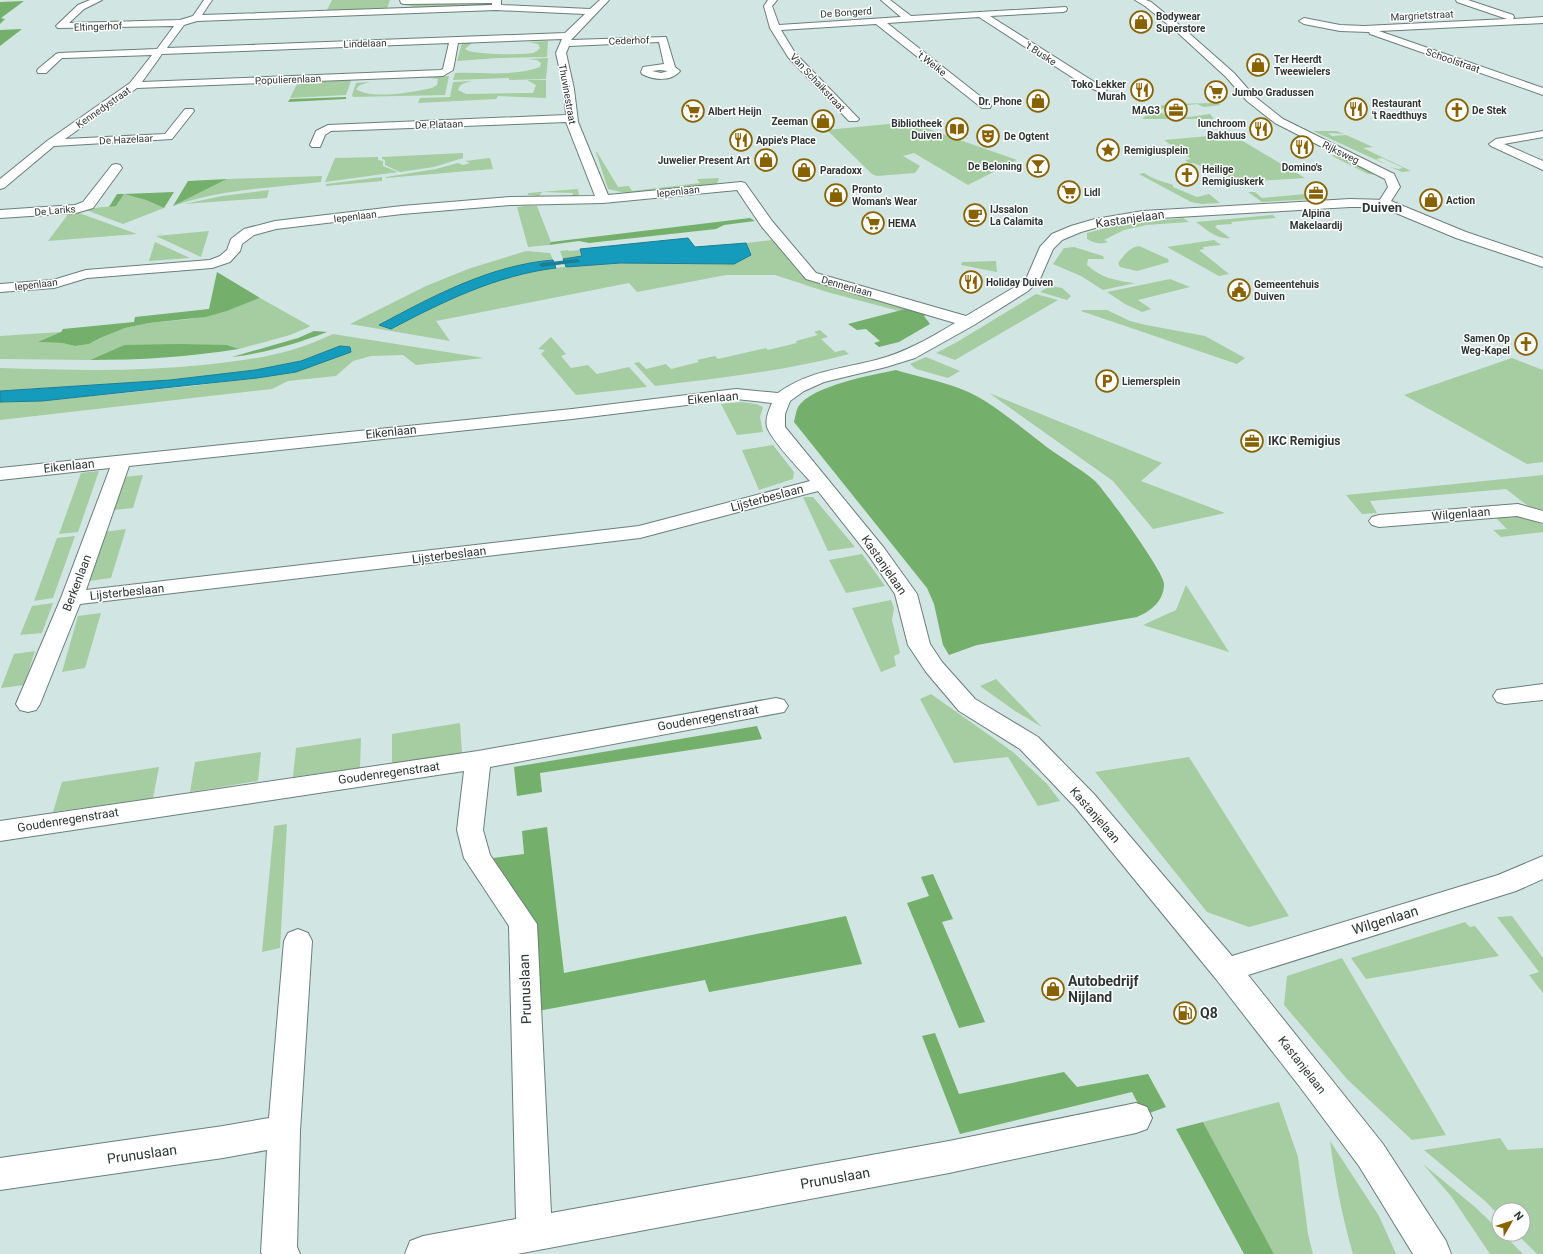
<svg xmlns="http://www.w3.org/2000/svg" width="1543" height="1254" font-family="Roboto,sans-serif">
<style>
.green{fill:#a6cca1}
.forest{fill:#74af6b}
.water{fill:#159cbd;stroke:#1c7d94}
.lines{fill:none;stroke-linecap:round;stroke-linejoin:round}
.stream{fill:#1c7d94;fill-rule:evenodd}
.street-casing{stroke:#6a7e79;stroke-width:2}
.secondary-casing{stroke:#6a7e79;stroke-width:2}
.street{fill:#fff;fill-rule:evenodd}
.secondary{fill:#fff;fill-rule:evenodd}
.labels{text-anchor:middle;stroke-width:3;stroke-linejoin:round;paint-order:stroke}
.far-street-label{font-size:10px;fill:#2e3634;stroke:#fff}
.far-poi-label{font-size:10px;font-weight:bold;fill:#2e3634;stroke:#fff;text-anchor:start}
.street-label{font-size:12px;fill:#2e3634;stroke:#fff}
.poi-label{font-size:12px;font-weight:bold;fill:#2e3634;stroke:#fff;text-anchor:start}
.far-district-label{font-size:13px;font-weight:bold;fill:#2e3634;stroke:#fff}
.near-street-label{font-size:14px;fill:#2e3634;stroke:#fff}
.near-poi-label{font-size:14px;font-weight:bold;fill:#2e3634;stroke:#fff;text-anchor:start}
</style>
<rect width="100%" height="100%" fill="#d1e6e2"/>
<g class="green">
<path d="M 332,0 L 390,0 L 387,8 L 327,10 Z"/>
<path d="M 491,2 L 490,4 L 484,6 L 416,8 L 407,5 L 422,3 Z"/>
<path d="M 548,41 L 547,57 L 498,58 L 457,61 L 462,43 L 472,43 L 465,49 C 471,55 523,55 533,53 C 536,52 538,50 540,48 L 538,44 L 529,42 Z"/>
<path d="M 548,58 L 546,79 L 509,80 L 509,78 L 453,80 L 455,73 C 483,72 512,77 540,67 L 541,63 L 537,60 L 527,59 Z"/>
<path d="M 449,76 L 445,95 L 353,97 L 352,95 L 356,83 L 370,82 L 360,85 L 356,89 C 370,100 414,92 432,88 L 437,85 L 438,79 L 422,77 Z"/>
<path d="M 352,78 L 346,95 L 290,98 L 299,80 Z"/>
<path d="M 527,80 L 546,80 L 546,98 L 498,96 L 496,99 L 418,103 L 420,98 L 450,97 L 453,82 L 472,81 C 465,83 460,83 458,90 L 466,94 L 533,93 L 536,85 Z"/>
<path d="M 1218,103 L 1220,105 L 1204,107 L 1197,104 L 1164,108 L 1157,111 L 1175,119 L 1210,114 L 1214,119 L 1142,119 L 1156,107 L 1168,104 Z"/>
<path d="M 908,122 L 917,125 L 1017,160 L 968,185 L 914,153 L 903,156 L 920,166 L 915,173 L 877,176 L 872,174 L 827,130 Z"/>
<path d="M 1313,131 L 1336,131 L 1344,134 L 1328,133 L 1332,136 L 1346,135 L 1373,147 L 1363,148 L 1411,171 L 1402,172 L 1390,167 L 1398,169 L 1403,168 L 1382,158 L 1376,159 L 1384,163 L 1383,163 Z"/>
<path d="M 1231,134 L 1305,178 L 1242,182 L 1193,163 L 1189,163 L 1185,160 L 1191,159 L 1164,140 Z"/>
<path d="M 596,152 L 597,152 L 618,187 L 629,186 L 632,191 L 700,183 L 697,179 L 719,178 L 717,184 L 626,193 L 608,189 Z"/>
<path d="M 463,153 L 463,158 L 434,167 L 400,172 L 385,165 L 385,160 L 382,159 L 382,157 Z"/>
<path d="M 1335,154 L 1377,175 L 1368,174 L 1332,156 Z"/>
<path d="M 378,157 L 378,160 L 383,161 L 383,166 L 398,172 L 325,182 L 335,158 Z"/>
<path d="M 490,158 L 493,169 L 386,178 L 386,177 L 436,169 L 458,163 L 463,165 L 470,163 L 465,161 Z"/>
<path d="M 1144,173 C 1154,180 1162,181 1173,185 L 1173,187 L 1197,197 L 1209,194 L 1220,203 L 1202,204 L 1191,202 L 1139,174 Z"/>
<path d="M 322,176 L 321,182 C 272,188 220,189 173,206 L 227,179 Z"/>
<path d="M 382,177 L 382,181 L 326,186 L 326,184 Z"/>
<path d="M 578,189 L 579,195 L 572,196 L 573,193 L 542,192 L 539,196 L 528,195 L 528,193 Z"/>
<path d="M 269,190 L 267,198 L 184,204 L 222,196 Z"/>
<path d="M 1248,192 L 1255,192 L 1262,198 L 1305,194 L 1312,199 L 1262,202 Z"/>
<path d="M 124,194 L 146,200 L 164,208 L 123,224 L 86,210 L 93,208 L 116,206 Z"/>
<path d="M 524,206 L 537,206 L 551,242 L 549,245 L 528,247 L 517,207 Z"/>
<path d="M 69,213 L 79,213 L 137,234 L 48,241 Z"/>
<path d="M 1273,215 L 1276,218 L 1231,222 L 1232,224 L 1217,225 L 1215,227 L 1230,238 C 1217,240 1206,229 1196,222 Z"/>
<path d="M 1183,218 L 1189,222 L 1147,225 L 1124,230 L 1104,240 L 1108,242 C 1101,245 1093,243 1087,239 L 1087,233 L 1117,225 Z"/>
<path d="M 209,231 L 201,257 L 156,236 Z"/>
<path d="M 772,240 L 802,276 L 822,285 L 909,308 L 899,311 L 827,292 L 775,275 L 726,275 L 637,292 L 629,283 L 436,321 L 450,341 L 350,324 L 426,286 L 468,269 L 526,251 L 550,253 L 553,260 L 536,262 L 398,315 L 379,325 L 391,329 C 438,304 490,278 543,270 C 606,259 671,264 734,264 L 749,249 L 746,243 Z"/>
<path d="M 1214,240 L 1221,245 L 1203,247 L 1204,249 L 1199,250 L 1229,274 L 1219,276 L 1167,247 Z"/>
<path d="M 155,242 L 190,258 L 149,261 Z"/>
<path d="M 1139,246 L 1168,259 L 1169,262 L 1137,271 L 1120,267 L 1118,263 C 1124,256 1129,247 1139,246 Z"/>
<path d="M 1074,247 L 1103,256 L 1104,259 L 1088,259 L 1087,265 C 1101,278 1117,281 1135,283 L 1103,290 L 1081,276 L 1053,264 L 1064,248 Z"/>
<path d="M 568,250 L 569,251 L 580,250 L 583,256 L 563,259 L 560,251 Z"/>
<path d="M 996,261 L 997,272 L 961,265 L 962,262 Z"/>
<path d="M 1170,279 L 1190,287 L 1138,300 L 1151,309 L 1142,312 L 1125,304 L 1107,292 Z"/>
<path d="M 1050,286 L 1062,288 L 1071,296 L 1067,300 L 1040,292 Z"/>
<path d="M 1036,294 L 1058,300 L 955,360 L 936,353 L 957,342 Z"/>
<path d="M 260,298 L 310,326 L 309,327 L 290,335 L 239,349 L 227,345 L 124,345 L 90,360 L 0,359 L 0,336 L 61,332 L 39,342 L 62,343 L 75,346 L 89,344 L 100,338 L 125,328 L 149,323 L 191,319 L 227,311 Z"/>
<path d="M 1083,310 L 1107,310 L 1130,321 L 1146,325 L 1205,336 L 1245,358 L 1237,364 L 1081,311 Z"/>
<path d="M 820,330 L 828,337 L 821,339 L 835,352 L 844,350 L 849,354 C 785,371 720,378 655,386 L 634,363 L 639,362 L 646,369 L 666,364 L 671,369 L 699,362 L 697,360 L 715,356 L 718,359 L 766,348 L 768,350 L 797,343 L 796,341 L 818,335 L 814,332 Z"/>
<path d="M 333,334 L 484,358 L 416,365 L 403,355 L 371,356 L 353,361 L 336,376 L 288,381 L 272,389 L 0,420 L 0,402 L 42,401 L 193,386 L 296,372 L 340,346 L 301,361 L 255,370 L 170,380 L 0,391 L 0,368 C 68,370 135,372 203,365 C 251,360 289,355 333,334 Z"/>
<path d="M 551,337 L 566,354 L 561,356 L 571,368 L 588,365 L 597,374 L 629,367 L 647,387 L 576,395 L 541,354 L 545,350 L 538,349 Z"/>
<path d="M 926,357 L 960,371 L 948,378 L 916,369 L 910,364 Z"/>
<path d="M 1512,358 L 1543,370 L 1543,462 L 1527,464 L 1404,395 Z"/>
<path d="M 989,393 L 1162,463 L 1141,481 L 1225,513 L 1153,529 L 1113,481 Z"/>
<path d="M 742,402 L 756,404 L 763,407 L 760,417 L 763,432 L 737,435 L 721,404 Z"/>
<path d="M 773,445 L 794,472 L 793,479 L 759,490 L 742,450 Z"/>
<path d="M 99,471 L 78,532 L 59,534 L 81,473 Z"/>
<path d="M 143,475 L 133,508 L 113,510 L 124,477 Z"/>
<path d="M 1543,475 L 1543,510 L 1528,506 L 1506,489 L 1370,501 L 1377,513 L 1362,514 L 1346,495 Z"/>
<path d="M 803,497 L 813,497 L 855,547 L 828,551 Z"/>
<path d="M 1519,517 L 1536,522 L 1543,525 L 1543,532 L 1501,537 L 1493,530 L 1507,529 L 1496,518 Z"/>
<path d="M 126,529 L 111,578 L 89,581 L 105,532 Z"/>
<path d="M 75,536 L 53,598 L 34,601 L 57,538 Z"/>
<path d="M 862,554 L 885,586 L 846,593 L 829,560 Z"/>
<path d="M 1186,585 L 1229,652 L 1143,625 L 1176,610 Z"/>
<path d="M 891,600 L 894,608 L 892,620 L 900,653 L 894,656 L 896,666 L 881,672 L 852,608 Z"/>
<path d="M 53,603 L 42,633 L 20,635 L 32,606 Z"/>
<path d="M 101,613 L 85,668 L 62,672 L 78,616 Z"/>
<path d="M 35,651 L 24,685 L 1,688 L 14,654 Z"/>
<path d="M 996,679 L 1042,727 L 1015,711 L 980,686 Z"/>
<path d="M 931,694 L 1013,752 L 1047,784 L 1060,801 L 1038,806 L 1008,757 L 954,763 L 920,699 Z"/>
<path d="M 460,723 L 462,753 L 392,764 L 392,734 Z"/>
<path d="M 361,738 L 360,768 L 293,777 L 296,748 Z"/>
<path d="M 261,752 L 258,781 L 190,792 L 195,762 Z"/>
<path d="M 1189,757 L 1289,916 L 1249,927 L 1207,912 L 1095,772 Z"/>
<path d="M 159,767 L 153,798 L 53,812 L 62,782 Z"/>
<path d="M 287,824 L 280,948 L 262,952 L 274,826 Z"/>
<path d="M 1512,916 L 1543,958 L 1543,993 L 1529,975 L 1539,972 L 1497,917 Z"/>
<path d="M 1465,922 L 1470,927 L 1475,926 L 1499,956 L 1366,979 L 1351,958 Z"/>
<path d="M 1342,958 L 1446,1135 L 1412,1140 L 1347,1079 L 1284,1005 L 1287,976 Z"/>
<path d="M 1279,1102 L 1298,1157 L 1308,1234 L 1313,1254 L 1274,1254 L 1203,1122 Z"/>
<path d="M 1500,1138 L 1508,1150 L 1543,1148 L 1543,1254 L 1537,1254 L 1517,1234 L 1523,1234 L 1523,1210 L 1499,1210 L 1499,1215 L 1485,1201 L 1424,1150 Z"/>
<path d="M 1330,1141 L 1379,1216 L 1396,1254 L 1353,1254 C 1342,1217 1335,1179 1330,1141 Z"/>
<path d="M 1423,1164 L 1475,1207 L 1499,1230 L 1499,1234 L 1503,1234 L 1523,1254 L 1490,1254 L 1451,1196 Z"/>
</g>
<g class="forest">
<path d="M 24,1 L 1,18 L 5,19 L 0,24 L 0,2 Z"/>
<path d="M 22,29 L 0,46 L 0,30 Z"/>
<path d="M 346,97 L 346,99 L 288,102 L 290,99 Z"/>
<path d="M 227,179 L 173,206 L 188,181 Z"/>
<path d="M 174,192 L 164,208 L 146,200 L 124,194 L 116,206 L 109,207 L 117,194 L 124,194 Z"/>
<path d="M 750,218 L 755,221 L 724,225 L 716,229 L 589,243 L 579,241 L 549,245 L 551,242 Z"/>
<path d="M 217,272 L 260,298 L 227,311 L 205,317 L 149,323 L 125,328 L 100,338 L 89,344 L 75,346 L 62,343 L 38,342 L 61,332 L 63,329 L 134,322 L 135,317 L 209,309 Z"/>
<path d="M 909,308 L 928,313 L 924,316 L 930,324 L 899,342 L 879,347 L 874,343 L 880,341 L 866,329 L 857,330 L 848,324 Z"/>
<path d="M 314,331 L 327,332 C 296,344 265,353 232,357 L 298,338 Z"/>
<path d="M 179,344 L 227,345 L 239,349 C 189,357 140,360 90,360 L 124,345 Z"/>
<path d="M 896,370 C 925,379 959,384 985,401 C 1007,415 1027,432 1048,448 C 1063,459 1081,469 1095,481 C 1106,492 1164,572 1164,584 C 1164,601 1151,611 1137,617 L 977,645 L 949,655 L 943,645 L 934,604 L 927,588 L 794,422 C 795,418 796,411 798,407 C 811,386 872,375 896,370 Z"/>
<path d="M 757,726 L 762,739 L 540,773 L 542,792 L 517,796 L 514,767 Z"/>
<path d="M 547,827 L 564,973 L 846,916 L 862,964 L 709,992 L 705,980 L 538,1011 L 517,897 L 493,858 L 524,854 L 522,831 Z"/>
<path d="M 933,874 L 953,919 L 942,922 L 985,1022 L 959,1028 L 907,903 L 929,896 L 921,877 Z"/>
<path d="M 935,1033 L 959,1094 L 1064,1072 L 1077,1087 L 1148,1074 L 1166,1107 L 1144,1115 L 1132,1092 L 960,1134 L 922,1036 Z"/>
<path d="M 1203,1122 L 1274,1254 L 1244,1254 L 1176,1129 Z"/>
</g>
<g class="water">
<path d="M 688,238 L 695,247 L 746,243 L 751,255 L 734,264 L 620,263 L 566,267 L 563,259 L 582,256 L 580,249 Z"/>
<path d="M 553,260 L 556,268 C 497,275 442,302 391,329 L 379,325 C 433,296 491,265 553,260 Z"/>
<path d="M 340,346 L 350,347 L 351,352 L 296,372 L 257,378 L 42,401 L 0,402 L 0,391 L 170,380 L 255,370 L 301,361 Z"/>
</g>
<g class="lines">
<path class="stream" d="M 577,259 L 580,261 L 579,262 L 542,267 L 539,265 L 542,263 Z"/>
<g class="street-casing">
<g id="street">
<path d="M 90,0 L 102,0 L 84,9 L 69,23 L 180,20 L 193,16 L 204,0 L 212,0 L 202,15 L 492,5 L 492,3 L 404,4 L 401,3 L 400,0 L 501,0 L 501,5 L 590,9 L 600,0 L 609,0 L 571,40 L 666,37 L 675,67 L 680,71 C 671,82 653,80 642,74 L 641,72 L 643,67 L 664,64 L 659,42 L 569,46 L 566,53 L 574,89 L 578,122 L 608,195 L 741,182 L 745,183 L 772,221 L 816,273 L 966,316 L 1018,285 L 1027,277 L 1040,247 L 1052,234 L 1071,226 L 1095,219 L 1143,211 L 1350,199 L 1389,200 L 1390,203 L 1389,206 L 1384,207 L 1350,207 L 1143,219 L 1102,226 L 1081,232 L 1062,240 L 1053,249 L 1040,279 L 1028,291 L 974,325 L 915,358 L 886,367 L 824,382 L 804,391 L 790,401 L 785,414 L 785,427 L 884,548 L 917,594 L 930,644 L 942,662 L 975,699 L 1038,737 L 1094,794 L 1232,956 L 1498,875 L 1543,856 L 1543,879 L 1516,891 L 1248,975 L 1383,1144 L 1446,1241 L 1451,1254 L 1413,1254 L 1359,1166 L 1300,1087 L 1216,979 L 1076,808 L 1020,749 L 959,711 L 926,672 L 908,645 L 895,594 L 869,556 L 818,491 L 640,538 L 80,604 L 40,704 L 36,710 L 28,712 L 20,710 L 16,704 L 61,598 L 110,468 L 0,480 L 0,468 L 572,409 L 736,389 L 778,393 C 808,371 841,369 876,360 C 904,353 930,338 955,323 L 806,279 L 762,227 L 737,190 L 603,203 L 510,205 L 402,214 L 276,229 L 254,235 L 242,244 L 240,251 L 230,262 L 212,268 L 87,278 L 54,288 L 0,292 L 0,284 L 53,280 L 86,270 L 210,260 L 220,256 L 227,250 L 231,239 L 244,229 L 275,221 L 402,206 L 510,197 L 595,196 L 566,122 L 331,131 L 325,135 L 320,147 L 312,147 L 310,145 L 316,131 L 328,125 L 566,115 L 564,89 L 556,53 L 562,39 L 458,43 L 453,70 L 443,76 L 137,88 L 65,139 L 165,134 L 185,109 L 193,109 L 194,111 L 172,139 L 54,146 L 4,188 L 0,189 L 0,179 L 47,141 L 130,83 L 152,55 L 65,58 L 62,58 L 46,73 L 38,73 L 37,71 L 38,69 L 56,54 L 59,53 L 157,49 L 174,26 L 58,28 L 56,26 L 58,24 L 78,5 ZM 496,10 L 585,14 L 565,33 L 167,48 L 184,25 L 197,21 ZM 449,43 L 443,69 L 441,70 L 142,82 L 162,54 ZM 660,70 L 667,71 L 668,71 L 661,73 L 652,71 ZM 736,399 L 772,403 C 769,410 765,419 767,427 C 772,441 799,469 810,481 L 639,526 L 86,590 L 129,466 L 572,419 Z"/>
<path d="M 768,0 L 777,0 L 772,6 L 779,25 L 901,17 L 881,0 L 890,0 L 911,16 L 1066,7 L 1067,9 L 1066,11 L 1063,12 L 990,16 L 1107,90 L 1102,93 L 1084,85 L 979,17 L 887,23 L 990,104 L 991,106 L 990,108 L 982,108 L 876,24 L 781,30 L 795,53 L 859,119 L 857,121 L 849,121 L 788,57 L 770,28 L 764,6 Z"/>
<path d="M 1456,0 L 1468,0 L 1513,15 L 1514,17 L 1513,19 L 1543,17 L 1543,23 L 1379,31 L 1543,88 L 1543,95 L 1370,34 L 1369,32 L 1340,31 L 1304,24 L 1299,21 L 1304,18 L 1340,25 L 1364,26 L 1507,19 L 1457,2 Z"/>
<path d="M 1543,131 L 1543,137 L 1504,144 L 1543,161 L 1543,170 L 1491,146 L 1489,144 L 1496,139 Z"/>
<path d="M 116,164 L 120,165 L 122,168 L 93,208 L 76,213 L 0,218 L 0,210 L 75,205 L 83,202 L 112,165 Z"/>
<path d="M 1518,504 L 1543,511 L 1543,523 L 1517,516 L 1379,527 L 1372,525 L 1369,521 L 1372,517 L 1379,515 Z"/>
<path d="M 1543,684 L 1543,700 L 1505,704 L 1497,702 L 1493,696 L 1497,690 Z"/>
<path d="M 776,698 L 784,700 L 788,706 L 784,712 L 490,767 L 483,830 L 490,855 L 537,924 L 551,1213 L 949,1141 L 1136,1103 L 1147,1107 L 1152,1118 L 1147,1129 L 1136,1133 L 949,1173 L 517,1254 L 405,1254 L 410,1241 L 423,1236 L 516,1219 L 509,926 L 464,858 L 457,830 L 464,771 L 0,841 L 0,821 L 478,751 Z"/>
<path d="M 298,929 L 308,933 L 312,941 L 300,1131 L 297,1247 L 300,1254 L 262,1254 L 261,1252 L 267,1150 L 223,1158 L 0,1190 L 0,1158 L 223,1126 L 269,1118 L 284,941 L 288,933 Z"/>
</g>
</g>
<g class="secondary-casing">
<path id="secondary" d="M 1135,0 L 1146,0 L 1151,2 L 1183,28 L 1234,73 L 1255,97 L 1283,119 L 1394,174 L 1400,187 L 1391,201 L 1466,232 L 1543,258 L 1543,267 L 1456,238 L 1379,206 L 1378,203 L 1388,187 L 1385,179 L 1275,123 L 1247,101 L 1226,77 L 1177,32 L 1145,6 Z"/>
</g>
<use href="#street" class="street"/>
<use href="#secondary" class="secondary"/>
</g>
<defs>
<g id="shop-ring" transform="scale(1.15)"><circle r="9.5" fill="#fff" stroke="#886200" stroke-width="1.5"/><path d="M-5-2.5h2.3a2.7 3.5 0 0 1 5.4 0H5L5.5 6h-11ZM-1.5-2.5h3a1.5 2.3 0 0 0-3 0Z" fill="#886200"/></g>
<g id="restaurant-ring" transform="scale(1.15)"><circle r="9.5" fill="#fff" stroke="#886200" stroke-width="1.5"/><path d="M-5-6h1v4h1v-4h1v4h1v-4h1v5L-1.5 .5V6h-2V.5L-5-1ZM5-6V6H3V1.5H1.5Q1.5-4 5-6Z" fill="#886200"/></g>
<g id="supermarket-ring" transform="scale(1.15)"><circle r="9.5" fill="#fff" stroke="#886200" stroke-width="1.5"/><path d="M-6-5.5h2.5l.6 2H6L4.5 2H-2.5L-4.4-4H-6ZM-1.5 3.2a1.3 1.3 0 1 0 .1 0ZM3 3.2a1.3 1.3 0 1 0 .1 0Z" fill="#886200"/></g>
<g id="office-ring" transform="scale(1.15)"><circle r="9.5" fill="#fff" stroke="#886200" stroke-width="1.5"/><path d="M-6-3h4V-5.5h4V-3h4V5H-6ZM-1-4.5V-3h2v-1.5ZM-6 0V1H6V0Z" fill="#886200"/></g>
<g id="church-ring" transform="scale(1.15)"><circle r="9.5" fill="#fff" stroke="#886200" stroke-width="1.5"/><path d="M-1.2-6h2.4v3.5h3.3v2.4h-3.3V6h-2.4V-.1h-3.3v-2.4h3.3Z" fill="#886200"/></g>
<g id="library-ring" transform="scale(1.15)"><circle r="9.5" fill="#fff" stroke="#886200" stroke-width="1.5"/><path d="M-6-4Q-3-5.5-.7-3.5V5Q-3 3-6 4ZM6-4Q3-5.5 .7-3.5V5Q3 3 6 4Z" fill="#886200"/></g>
<g id="theatre-ring" transform="scale(1.15)"><circle r="9.5" fill="#fff" stroke="#886200" stroke-width="1.5"/><path d="M-5-5.5Q0-4 5-5.5V0Q5 5 0 6Q-5 5-5 0ZM-3.3-2.5H-1v1.5H-3.3ZM1-2.5H3.3v1.5H1ZM-2.8 1Q0 5.5 2.8 1Z" fill="#886200"/></g>
<g id="sight-ring" transform="scale(1.15)"><circle r="9.5" fill="#fff" stroke="#886200" stroke-width="1.5"/><path d="M0-6L1.8-2.2L6-1.7L2.9 1.2L3.7 5.4L0 3.3L-3.7 5.4L-2.9 1.2L-6-1.7L-1.8-2.2Z" fill="#886200"/></g>
<g id="bar-ring" transform="scale(1.15)"><circle r="9.5" fill="#fff" stroke="#886200" stroke-width="1.5"/><path d="M-6-5H6L.8 .8V4.5H3.5V6h-7V4.5H-.8V.8Z" fill="#886200"/></g>
<g id="cafe-ring" transform="scale(1.15)"><circle r="9.5" fill="#fff" stroke="#886200" stroke-width="1.5"/><path d="M-5.5-4.5H6V0H3Q3 3.5 0 3.5H-2.5Q-5.5 3.5-5.5 0ZM3-3.2v2h1.7v-2ZM-6 4.5H4V6H-6Z" fill="#886200"/></g>
<g id="civic-ring" transform="scale(1.15)"><circle r="9.5" fill="#fff" stroke="#886200" stroke-width="1.5"/><path d="M-.6-6.5H3V-4.5H.6V-3L4-1V1h2V6H-6V1h2V-1L-.6-3ZM-1.2 2.5V6h2.4V2.5Z" fill="#886200"/></g>
<g id="parking-ring" transform="scale(1.15)"><circle r="9.5" fill="#fff" stroke="#886200" stroke-width="1.5"/><path d="M-3.5-5.5H1a3.5 3.5 0 0 1 0 7H-1V5.5H-3.5ZM-1-3.4V-.6H.8a1.4 1.4 0 0 0 0-2.8Z" fill="#886200"/></g>
<g id="fuel-ring" transform="scale(1.15)"><circle r="9.5" fill="#fff" stroke="#886200" stroke-width="1.5"/><path d="M-5.5-6h7V0h2V4h1.3V-2.5L3-4.5l.8-.8L6-3V5H2.5V1h-1V6h-7ZM-4.2-4.7v3.2H.2V-4.7Z" fill="#886200"/></g>
</defs>
<g fill-rule="evenodd">
<use href="#shop-ring" x="1141" y="22"/>
<use href="#shop-ring" x="1258" y="65"/>
<use href="#restaurant-ring" x="1142" y="90"/>
<use href="#supermarket-ring" x="1216" y="92"/>
<use href="#shop-ring" x="1038" y="101"/>
<use href="#restaurant-ring" x="1356" y="109"/>
<use href="#office-ring" x="1176" y="110"/>
<use href="#church-ring" x="1457" y="110"/>
<use href="#supermarket-ring" x="693" y="111"/>
<use href="#shop-ring" x="823" y="121"/>
<use href="#library-ring" x="957" y="129"/>
<use href="#restaurant-ring" x="1261" y="129"/>
<use href="#theatre-ring" x="988" y="136"/>
<use href="#restaurant-ring" x="741" y="140"/>
<use href="#restaurant-ring" x="1302" y="147"/>
<use href="#sight-ring" x="1108" y="150"/>
<use href="#shop-ring" x="766" y="160"/>
<use href="#bar-ring" x="1038" y="166"/>
<use href="#shop-ring" x="804" y="170"/>
<use href="#church-ring" x="1187" y="175"/>
<use href="#supermarket-ring" x="1069" y="192"/>
<use href="#office-ring" x="1316" y="193"/>
<use href="#shop-ring" x="836" y="195"/>
<use href="#shop-ring" x="1431" y="200"/>
<use href="#cafe-ring" x="975" y="215"/>
<use href="#supermarket-ring" x="873" y="223"/>
<use href="#restaurant-ring" x="971" y="282"/>
<use href="#civic-ring" x="1239" y="290"/>
<use href="#church-ring" x="1526" y="344"/>
<use href="#parking-ring" x="1107" y="381"/>
<use href="#office-ring" x="1252" y="441"/>
<use href="#shop-ring" x="1053" y="989"/>
<use href="#fuel-ring" x="1185" y="1013"/>
</g>
<g class="labels">
<g class="far-street-label">
<text transform="translate(846 12) rotate(-4)" y="4">De Bongerd</text>
<text transform="translate(1422 15) rotate(-3)" y="4">Margrietstraat</text>
<text transform="translate(98 26) rotate(-2)" y="4">Eltingerhof</text>
<text transform="translate(629 40) rotate(-2)" y="4">Cederhof</text>
<text transform="translate(365 43) rotate(-2)" y="4">Lindelaan</text>
<text transform="translate(1041 53) rotate(33)" y="4">'t Buske</text>
<text transform="translate(1453 60) rotate(19)" y="4">Schoolstraat</text>
<text transform="translate(932 63) rotate(38)" y="4">'t Weike</text>
<text transform="translate(288 79) rotate(-2)" y="4">Populierenlaan</text>
<text transform="translate(818 82) rotate(47)" y="4">Van Schaikstraat</text>
<text transform="translate(568 94) rotate(80)" y="4">Thuvinestraat</text>
<text transform="translate(103 107) rotate(-35)" y="4">Kennedystraat</text>
<text transform="translate(439 124) rotate(-2)" y="4">De Plataan</text>
<text transform="translate(126 139) rotate(-3)" y="4">De Hazelaar</text>
<text transform="translate(1341 152) rotate(26)" y="4">Rijksweg</text>
<text transform="translate(678 191) rotate(-6)" y="4">Iepenlaan</text>
<text transform="translate(55 210) rotate(-5)" y="4">De Lariks</text>
<text transform="translate(355 216) rotate(-7)" y="4">Iepenlaan</text>
<text transform="translate(36 284) rotate(-7)" y="4">Iepenlaan</text>
<text transform="translate(847 286) rotate(16)" y="4">Dennenlaan</text>
</g>
<g class="far-poi-label">
<text x="1156" y="20">Bodywear<tspan x="1156" dy="12">Superstore</tspan></text>
<text x="1274" y="63">Ter Heerdt<tspan x="1274" dy="12">Tweewielers</tspan></text>
<text x="1126" y="88" text-anchor="end">Toko Lekker<tspan x="1126" dy="12">Murah</tspan></text>
<text x="1232" y="96">Jumbo Gradussen</text>
<text x="1022" y="105" text-anchor="end">Dr. Phone</text>
<text x="1372" y="107">Restaurant<tspan x="1372" dy="12">'t Raedthuys</tspan></text>
<text x="1160" y="114" text-anchor="end">MAG3</text>
<text x="1472" y="114">De Stek</text>
<text x="708" y="115">Albert Heijn</text>
<text x="808" y="125" text-anchor="end">Zeeman</text>
<text x="942" y="127" text-anchor="end">Bibliotheek<tspan x="942" dy="12">Duiven</tspan></text>
<text x="1246" y="127" text-anchor="end">lunchroom<tspan x="1246" dy="12">Bakhuus</tspan></text>
<text x="1004" y="140">De Ogtent</text>
<text x="756" y="144">Appie's Place</text>
<text x="1124" y="154">Remigiusplein</text>
<text x="750" y="164" text-anchor="end">Juwelier Present Art</text>
<text x="1022" y="170" text-anchor="end">De Beloning</text>
<text x="1302" y="171" text-anchor="middle">Domino's</text>
<text x="1202" y="173">Heilige<tspan x="1202" dy="12">Remigiuskerk</tspan></text>
<text x="820" y="174">Paradoxx</text>
<text x="852" y="193">Pronto<tspan x="852" dy="12">Woman's Wear</tspan></text>
<text x="1084" y="196">Lidl</text>
<text x="1446" y="204">Action</text>
<text x="990" y="213">IJssalon<tspan x="990" dy="12">La Calamita</tspan></text>
<text x="1316" y="217" text-anchor="middle">Alpina<tspan x="1316" dy="12">Makelaardij</tspan></text>
<text x="888" y="227">HEMA</text>
<text x="986" y="286">Holiday Duiven</text>
<text x="1254" y="288">Gemeentehuis<tspan x="1254" dy="12">Duiven</tspan></text>
<text x="1510" y="342" text-anchor="end">Samen Op<tspan x="1510" dy="12">Weg-Kapel</tspan></text>
<text x="1122" y="385">Liemersplein</text>
</g>
<g class="street-label">
<text transform="translate(1130 219) rotate(-8)" y="4">Kastanjelaan</text>
<text transform="translate(713 398) rotate(-5)" y="4">Eikenlaan</text>
<text transform="translate(391 432) rotate(-6)" y="4">Eikenlaan</text>
<text transform="translate(69 466) rotate(-6)" y="4">Eikenlaan</text>
<text transform="translate(767 498) rotate(-15)" y="4">Lijsterbeslaan</text>
<text transform="translate(1461 514) rotate(-5)" y="4">Wilgenlaan</text>
<text transform="translate(449 555) rotate(-7)" y="4">Lijsterbeslaan</text>
<text transform="translate(884 565) rotate(55)" y="4">Kastanjelaan</text>
<text transform="translate(77 583) rotate(-69)" y="4">Berkenlaan</text>
<text transform="translate(127 592) rotate(-6)" y="4">Lijsterbeslaan</text>
<text transform="translate(708 718) rotate(-10)" y="4">Goudenregenstraat</text>
<text transform="translate(389 773) rotate(-8)" y="4">Goudenregenstraat</text>
<text transform="translate(1095 815) rotate(49)" y="4">Kastanjelaan</text>
<text transform="translate(68 820) rotate(-9)" y="4">Goudenregenstraat</text>
<text transform="translate(1302 1065) rotate(52)" y="4">Kastanjelaan</text>
</g>
<g class="poi-label">
<text x="1268" y="445">IKC Remigius</text>
</g>
<g class="far-district-label">
<text x="1382" y="212">Duiven</text>
</g>
<g class="near-street-label">
<text transform="translate(1385 920) rotate(-17)" y="5">Wilgenlaan</text>
<text transform="translate(525 989) rotate(-92)" y="5">Prunuslaan</text>
<text transform="translate(142 1154) rotate(-8)" y="5">Prunuslaan</text>
<text transform="translate(835 1178) rotate(-10)" y="5">Prunuslaan</text>
</g>
<g class="near-poi-label">
<text x="1068" y="986">Autobedrijf<tspan x="1068" dy="16">Nijland</tspan></text>
<text x="1200" y="1018">Q8</text>
</g>
</g>
<g transform="translate(1511 1222) rotate(51)"><circle r="19" fill="#ffffff" stroke="#abafae"/>
<path d="M0-3L7 15L0 10L-7 15Z" fill="#886200"/>
<text y="-6" font-size="11" font-weight="bold" text-anchor="middle" fill="#2e3634">N</text>
</g>
</svg>
